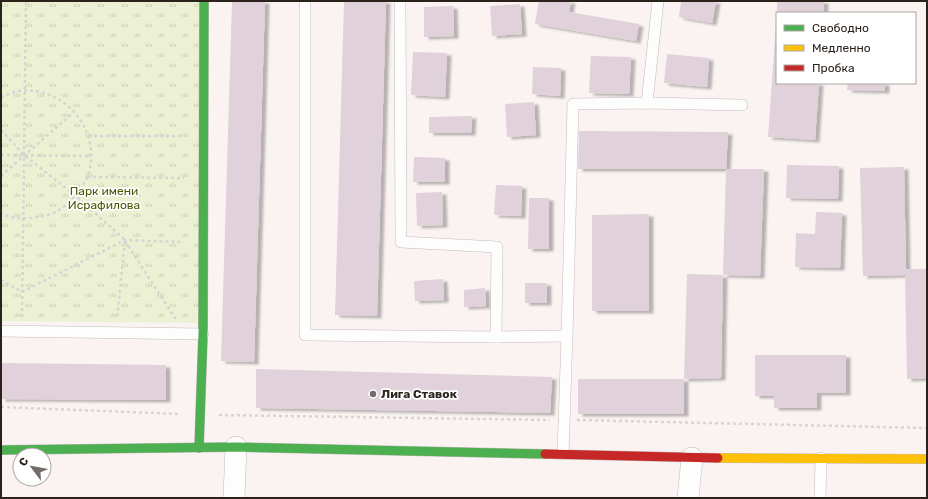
<svg xmlns="http://www.w3.org/2000/svg" width="928" height="499" font-family="Rubik,sans-serif">
<style>
.grass{fill:url(#grass-tufts)}
.building{fill:#e1d1da;filter:url(#shadow)}
.lines{fill:none;stroke-linecap:round;stroke-linejoin:round}
.lane-casing{stroke:#c3bbb7;stroke-width:12}
.street-casing{stroke:#c3bbb7;stroke-width:22}
.fast-casing{stroke:#c3bbb7;stroke-width:10}
.slow-casing{stroke:#c3bbb7;stroke-width:10}
.jam-casing{stroke:#c3bbb7;stroke-width:10}
.path{stroke:#d7d5d3;stroke-width:2.5;stroke-dasharray:3 3;stroke-linecap:butt}
.lane{stroke:#fefdfd;stroke-width:11}
.street{stroke:#fefdfd;stroke-width:21}
.fast{stroke:#4caf50;stroke-width:9}
.slow{stroke:#ffc107;stroke-width:9}
.jam{stroke:#c62828;stroke-width:9}
.poi-dot{fill:#736b67;stroke:#fff;stroke-width:1.5}
.labels{text-anchor:middle;stroke-width:3.5;stroke-linejoin:round;paint-order:stroke}
.park-label{font-size:12px;fill:#4b5906;stroke:#fff}
.poi-label{font-size:12px;font-weight:bold;fill:#2b221c;stroke:#fff;text-anchor:start}
</style>
<defs>
<pattern id="grass-tufts" width="24" height="20" patternUnits="userSpaceOnUse"><rect width="24" height="20" fill="#ecf1d3"/><path d="M3 7l-1-3M5 7V3M7 7l1-3M15 17l-1-3M17 17v-4M19 17l1-3" fill="none" stroke="#cbceb5"/></pattern>
<filter id="shadow"><feDropShadow dx="4.5" dy="2.5" stdDeviation="1" flood-color="#0004"/></filter>
</defs>
<rect width="100%" height="100%" fill="#faf3f1"/>
<path class="grass" d="M 1,1 L 204,1 L 207,323 L 1,321 Z"/>
<g class="building">
<path d="M 232,1 L 265,1 L 254,362 L 221,361 Z"/>
<path d="M 344,1 L 386,1 L 377,316 L 335,315 Z"/>
<path d="M 539,1 L 571,1 L 569,12 L 639,24 L 636,41 L 535,24 Z"/>
<path d="M 681,1 L 716,1 L 712,23 L 679,17 Z"/>
<rect x="777" y="1" width="47" height="12"/>
<path d="M 520,4 L 522,34 L 492,36 L 490,6 Z"/>
<path d="M 453,6 L 454,36 L 424,37 L 424,7 Z"/>
<path d="M 776,23 L 777,23 L 777,83 L 819,83 L 815,140 L 768,137 Z"/>
<path d="M 413,52 L 447,53 L 445,97 L 411,95 Z"/>
<path d="M 667,54 L 709,58 L 707,87 L 664,83 Z"/>
<path d="M 591,56 L 631,57 L 629,94 L 589,93 Z"/>
<path d="M 533,67 L 561,68 L 560,96 L 532,94 Z"/>
<path d="M 848,83 L 885,83 L 885,91 L 847,90 Z"/>
<path d="M 534,102 L 536,135 L 507,137 L 505,104 Z"/>
<path d="M 472,116 L 471,133 L 429,133 L 429,117 Z"/>
<path d="M 579,131 L 728,132 L 726,169 L 578,169 Z"/>
<path d="M 414,157 L 445,158 L 445,182 L 413,182 Z"/>
<path d="M 787,165 L 839,166 L 838,199 L 786,198 Z"/>
<path d="M 904,167 L 906,269 L 927,269 L 927,378 L 907,379 L 905,275 L 863,276 L 860,168 Z"/>
<path d="M 726,169 L 764,169 L 760,276 L 723,275 Z"/>
<path d="M 496,185 L 522,186 L 521,216 L 494,215 Z"/>
<path d="M 442,192 L 443,225 L 417,226 L 416,193 Z"/>
<path d="M 529,198 L 549,198 L 549,249 L 528,249 Z"/>
<path d="M 816,212 L 842,213 L 840,268 L 795,267 L 796,233 L 815,234 Z"/>
<path d="M 649,214 L 649,311 L 592,311 L 592,215 Z"/>
<path d="M 687,274 L 723,275 L 721,378 L 684,379 Z"/>
<path d="M 443,279 L 444,300 L 415,301 L 414,281 Z"/>
<rect x="525" y="283" width="22" height="20"/>
<path d="M 485,288 L 486,306 L 464,307 L 464,290 Z"/>
<path d="M 755,355 L 846,355 L 846,393 L 817,393 L 817,408 L 774,408 L 774,396 L 755,396 Z"/>
<path d="M 1,363 L 166,365 L 166,400 L 1,399 Z"/>
<path d="M 256,369 L 552,377 L 550,413 L 256,408 Z"/>
<rect x="578" y="379" width="106" height="35"/>
</g>
<g class="lines">
<g class="lane-casing">
<g id="lane">
<path d="M 305,1 L 305,335 L 496,337 L 567,336"/>
<path d="M 400,1 L 401,242 L 497,247 L 496,337"/>
<path d="M 647,103 L 658,1"/>
<path d="M 1,331 L 203,334"/>
<path d="M 563,454 L 567,336 L 573,104 L 647,103 L 742,105"/>
<path d="M 820,498 L 821,458"/>
</g>
</g>
<g class="street-casing">
<g id="street">
<path d="M 234,498 L 236,447"/>
<path d="M 688,498 L 692,458"/>
</g>
</g>
<g class="fast-casing">
<g id="fast">
<path d="M 199,448 L 203,334 L 204,1"/>
<path d="M 1,450 L 236,447 L 545,454"/>
</g>
</g>
<g class="slow-casing">
<path id="slow" d="M 718,458 L 927,459"/>
</g>
<g class="jam-casing">
<path id="jam" d="M 545,454 L 718,458"/>
</g>
<g class="path">
<path d="M 1,97 C 7,95 13,92 18,91 C 77,84 116,155 73,198 C 63,209 51,216 37,217 C 25,219 11,219 1,213"/>
<path d="M 1,130 L 24,155 L 76,196 L 125,240 L 117,319"/>
<path d="M 88,136 L 184,136"/>
<path d="M 1,155 L 91,156"/>
<path d="M 1,176 L 75,111"/>
<path d="M 87,177 L 184,178"/>
<path d="M 125,241 L 175,318 L 174,320"/>
<path d="M 1,280 L 22,292 L 125,240 L 183,242"/>
<path d="M 22,317 L 26,1"/>
<path d="M 1,407 L 180,414"/>
<path d="M 219,415 L 550,420"/>
<path d="M 577,420 L 927,428"/>
</g>
<use href="#lane" class="lane"/>
<use href="#street" class="street"/>
<use href="#fast" class="fast"/>
<use href="#slow" class="slow"/>
<use href="#jam" class="jam"/>
</g>
<circle class="poi-dot" cx="373" cy="394" r="4"/>
<g class="labels">
<g class="park-label">
<text x="104" y="195">Парк имени<tspan x="104" dy="14">Исрафилова</tspan></text>
</g>
<g class="poi-label">
<text x="381" y="398">Лига Ставок</text>
</g>
</g>
<rect width="928" height="499" fill="none" stroke="#2b221c" stroke-width="4"/>
<rect x="776" y="12" width="140" height="72" fill="#ffffff" stroke="#aaa7a4"/>
<rect x="784" y="25" width="20" height="6" fill="#4caf50" stroke="#aaa7a4"/>
<text x="812" y="32" font-size="12" fill="#2b221c">Свободно</text>
<rect x="784" y="45" width="20" height="6" fill="#ffc107" stroke="#aaa7a4"/>
<text x="812" y="52" font-size="12" fill="#2b221c">Медленно</text>
<rect x="784" y="65" width="20" height="6" fill="#c62828" stroke="#aaa7a4"/>
<text x="812" y="72" font-size="12" fill="#2b221c">Пробка</text>
<g transform="translate(32 467) rotate(302)"><circle r="19" fill="#ffffff" stroke="#aaa7a4"/>
<path d="M0-3L7 15L0 10L-7 15Z" fill="#736b67"/>
<text y="-6" font-size="11" font-weight="bold" text-anchor="middle" fill="#2b221c">С</text>
</g>
</svg>
